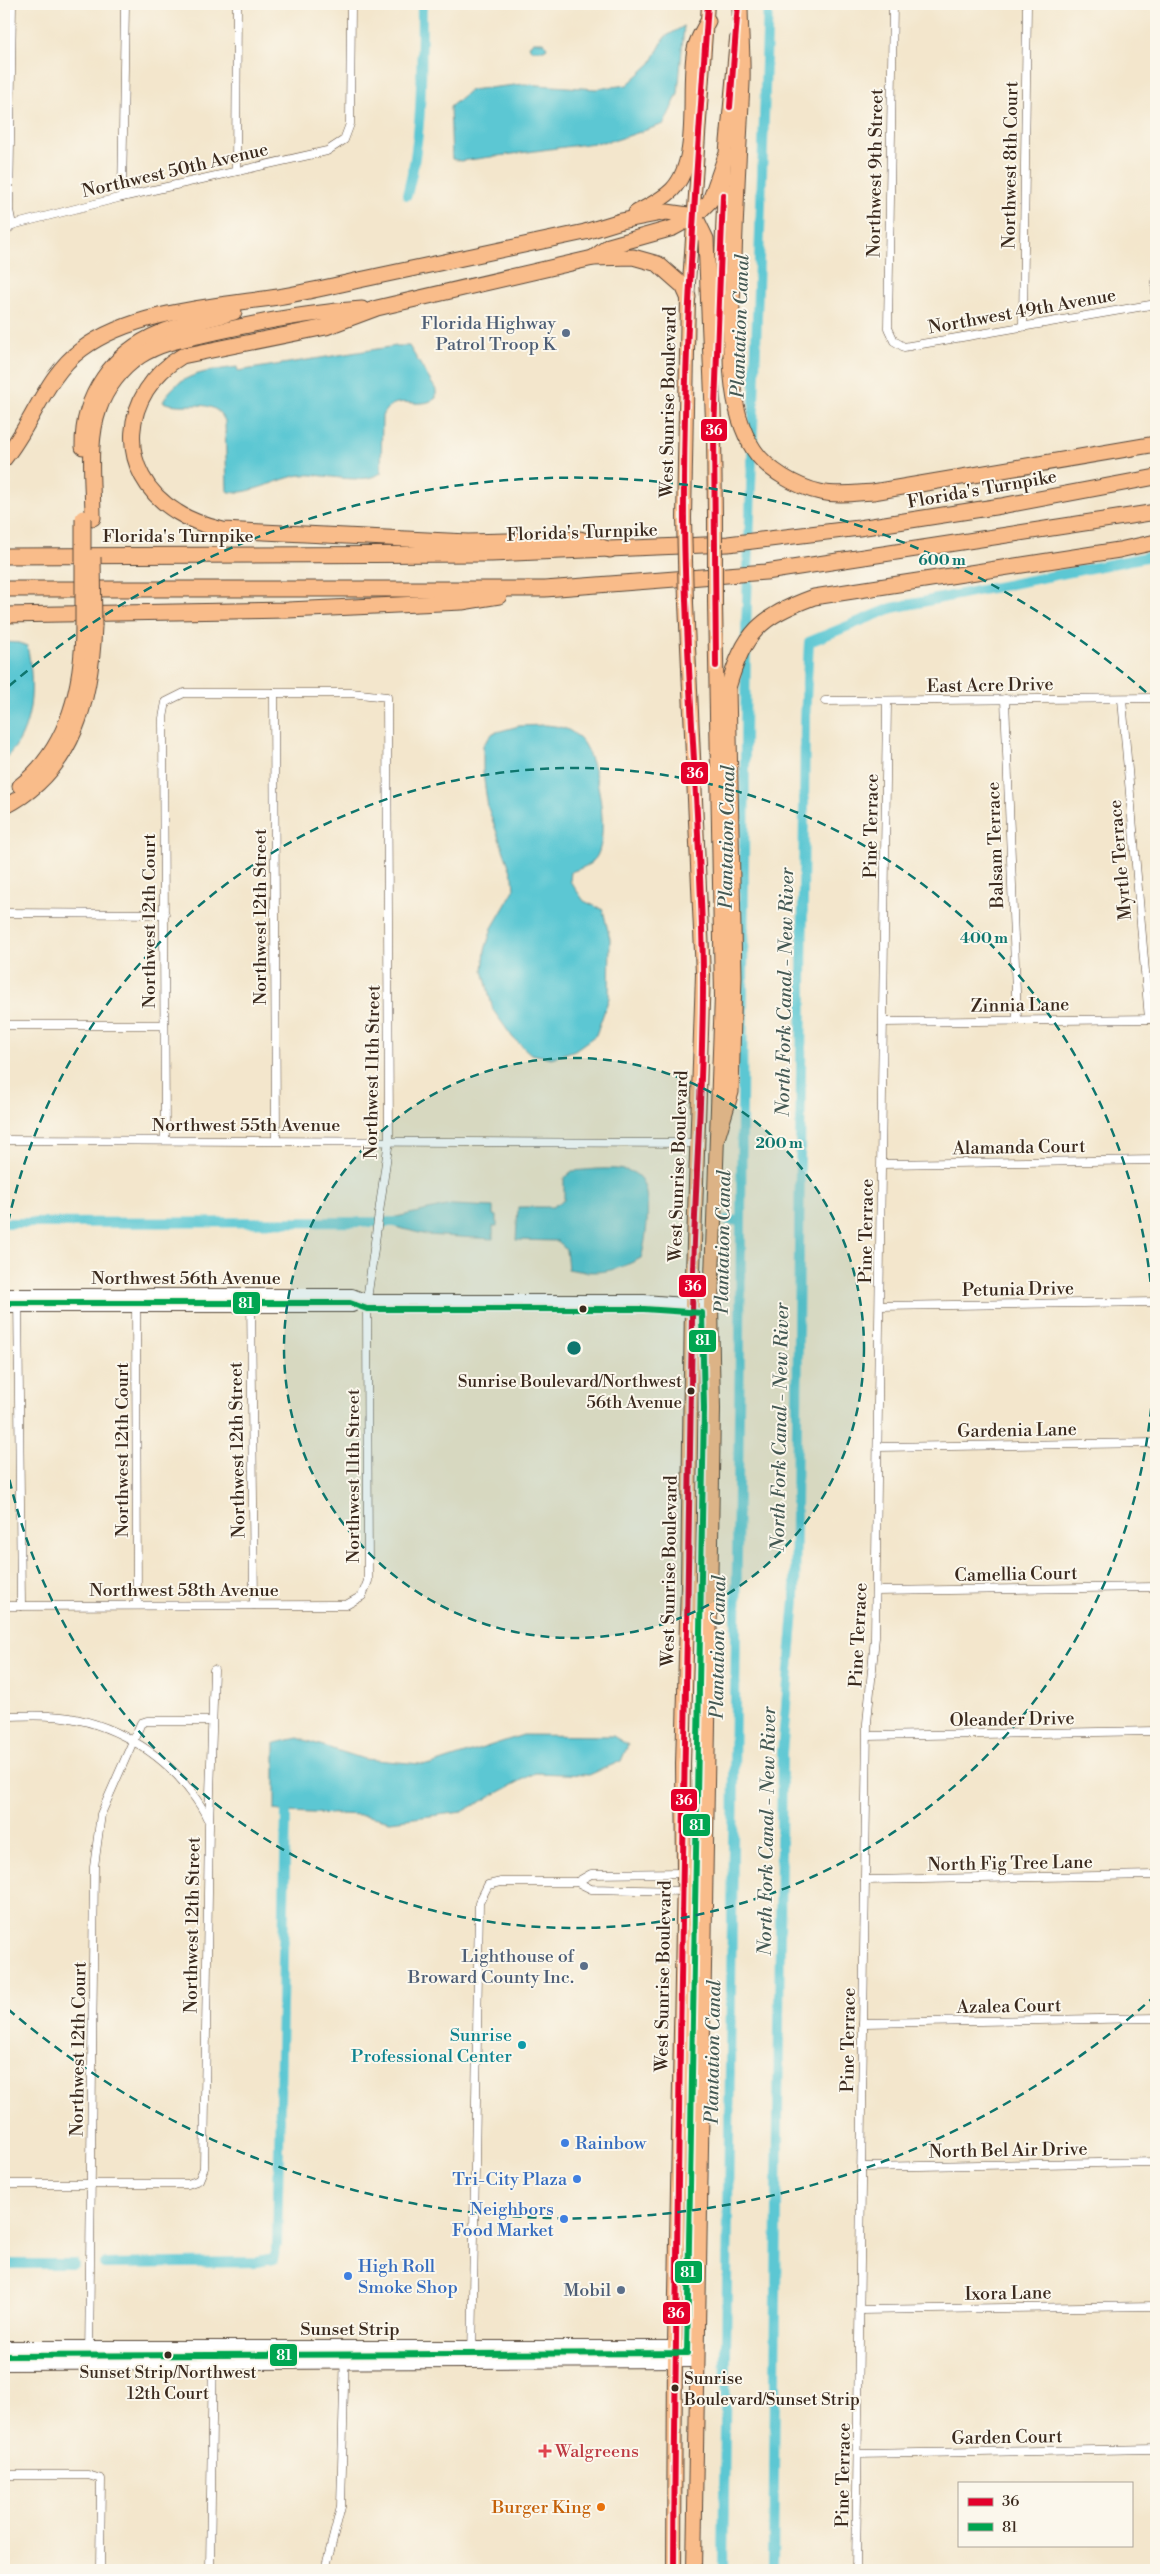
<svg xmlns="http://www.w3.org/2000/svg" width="1160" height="2574" font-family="'Libre Bodoni',serif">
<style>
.water{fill:#5bc7d3;stroke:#4b7878}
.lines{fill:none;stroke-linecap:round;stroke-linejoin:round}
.canal{stroke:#5bc7d3;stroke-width:10}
.minor-casing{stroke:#574638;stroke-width:9}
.tertiary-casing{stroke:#574638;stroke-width:12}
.primary-casing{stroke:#574638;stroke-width:14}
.trunk-casing{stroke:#574638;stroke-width:16}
.motorway-casing{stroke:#574638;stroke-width:17}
.minor{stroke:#fff;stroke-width:8}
.tertiary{stroke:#fff;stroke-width:10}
.primary{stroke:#f9bc8a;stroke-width:12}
.trunk{stroke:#f9bc8a;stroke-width:14}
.motorway{stroke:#f9bc8a;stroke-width:15}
.trunk-bridge-casing{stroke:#574638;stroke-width:16;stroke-linecap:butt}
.motorway-bridge-casing{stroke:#574638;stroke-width:17;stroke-linecap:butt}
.trunk-bridge{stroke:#f9bc8a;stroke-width:14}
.motorway-bridge{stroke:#f9bc8a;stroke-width:15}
.bus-1-casing{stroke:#fbf7ec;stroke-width:10}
.bus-2-casing{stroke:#fbf7ec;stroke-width:10}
.bus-1{stroke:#e4002b;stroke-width:6}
.bus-2{stroke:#00a651;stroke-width:6}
.ring{fill:none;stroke:#0f766e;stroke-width:2.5;stroke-dasharray:9 6}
.service-dot{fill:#5c6f8a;stroke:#fbf7ec;stroke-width:2}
.bus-dot{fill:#3b2a1e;stroke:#fbf7ec;stroke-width:2}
.culture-dot{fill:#0f9aa8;stroke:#fbf7ec;stroke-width:2}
.shop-dot{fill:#3f7fe0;stroke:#fbf7ec;stroke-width:2}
.health-dot{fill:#e0444e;stroke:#fbf7ec;stroke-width:2}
.food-dot{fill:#e8710a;stroke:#fbf7ec;stroke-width:2}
.labels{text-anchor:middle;stroke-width:4;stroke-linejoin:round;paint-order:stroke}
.bus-label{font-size:17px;fill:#3b2a1e;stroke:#fbf7ec;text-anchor:end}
.street-label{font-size:18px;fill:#3b2a1e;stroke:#fbf7ec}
.service-label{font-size:18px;fill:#4e5e75;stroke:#fbf7ec;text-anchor:end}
.culture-label{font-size:18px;fill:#0d838f;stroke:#fbf7ec;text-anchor:end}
.shop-label{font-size:18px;fill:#366cbe;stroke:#fbf7ec;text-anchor:start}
.health-label{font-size:18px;fill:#be3a42;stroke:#fbf7ec;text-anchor:start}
.food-label{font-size:18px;fill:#c56008;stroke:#fbf7ec;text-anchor:end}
.water-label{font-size:19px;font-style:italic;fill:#455954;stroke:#fbf7ec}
.centre{fill:#0f766e;stroke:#fbf7ec;stroke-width:2.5}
.ring-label{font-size:15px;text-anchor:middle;font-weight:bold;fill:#0f766e;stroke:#fbf7ec;stroke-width:4;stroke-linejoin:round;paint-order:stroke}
.line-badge{stroke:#fbf7ec;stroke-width:2}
.badge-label{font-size:14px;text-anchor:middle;font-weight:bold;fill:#fff}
</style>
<rect width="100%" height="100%" fill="#fbf7ec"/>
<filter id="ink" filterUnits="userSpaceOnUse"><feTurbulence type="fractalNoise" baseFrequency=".02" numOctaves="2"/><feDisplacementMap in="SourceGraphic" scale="10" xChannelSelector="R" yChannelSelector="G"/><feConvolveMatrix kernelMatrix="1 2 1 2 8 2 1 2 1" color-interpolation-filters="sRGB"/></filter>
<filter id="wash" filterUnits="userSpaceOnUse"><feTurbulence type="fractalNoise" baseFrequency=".0096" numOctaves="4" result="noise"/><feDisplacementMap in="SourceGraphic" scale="20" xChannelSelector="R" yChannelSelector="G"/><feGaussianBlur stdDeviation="1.12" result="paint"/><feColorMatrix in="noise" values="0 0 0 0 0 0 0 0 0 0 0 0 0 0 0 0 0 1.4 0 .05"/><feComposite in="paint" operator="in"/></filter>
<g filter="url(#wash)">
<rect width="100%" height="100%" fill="#f3e6cc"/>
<g class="water">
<path d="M 684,26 L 678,94 L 664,124 L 616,140 L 461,161 L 452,159 L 450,107 L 470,90 L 524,84 L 596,89 L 627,85 L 651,63 L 665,37 Z"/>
<path d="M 534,42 L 544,42 L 547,48 L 544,50 L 531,50 L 529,45 Z"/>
<path d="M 396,346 L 409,346 L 436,390 L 436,398 C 418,412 395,390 382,416 L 381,473 C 360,486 325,473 301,475 C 281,477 244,498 227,491 L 225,421 C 213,395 185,411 163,402 C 177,373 209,371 237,367 L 238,371 Z"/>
<path d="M 4,642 L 20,643 L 27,646 C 35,680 35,734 4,759 Z"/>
<path d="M 545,725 C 557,726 567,727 577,736 C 597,752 610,833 597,856 C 591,866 581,868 571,872 L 570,881 L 584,901 L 603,910 L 610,939 L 609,998 L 596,1035 L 575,1050 L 552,1058 L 531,1054 L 513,1038 L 493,1010 L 483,970 L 485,950 L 492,928 L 514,890 L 513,877 L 488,808 L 483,773 L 483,745 L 493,733 L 519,726 Z"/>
<path d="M 597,1169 C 609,1169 629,1167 638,1176 C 653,1189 647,1239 641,1258 C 614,1272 598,1275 568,1269 L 566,1250 L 558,1241 L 516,1240 L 518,1207 L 552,1207 L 564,1200 L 564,1178 L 572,1171 Z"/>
<path d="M 451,1205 L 493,1207 L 493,1215 L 497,1216 L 497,1226 L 493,1226 L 493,1239 L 427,1235 L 384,1224 L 387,1219 Z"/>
<path d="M 523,1735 L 613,1736 L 628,1745 L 621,1761 L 589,1775 L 535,1773 L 462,1812 L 390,1821 L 364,1815 L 286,1812 L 275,1810 L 275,1743 L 298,1738 L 364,1759 L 431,1765 Z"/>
</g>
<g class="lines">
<g class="canal">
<path d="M 407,195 C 424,133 421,68 422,4"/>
<path d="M 727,1220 L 741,1221"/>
<path d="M 4,1223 L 396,1222"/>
<path d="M 4,2264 L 74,2264"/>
<path d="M 104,2264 L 257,2262 L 273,2259 L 277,2245 L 286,1812"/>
<path d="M 723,2570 L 740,1341 L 746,630 L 768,4"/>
<path d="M 773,2570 L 782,1753 L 795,1599 L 805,720 L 809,642 L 892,608 L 1156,555"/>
</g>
</g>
</g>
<g filter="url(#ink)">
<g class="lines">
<g class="minor-casing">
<g id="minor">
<path d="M 893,4 L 888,328 L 894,341 L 904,347 L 1156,304"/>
<path d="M 236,171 L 237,4"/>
<path d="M 122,197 L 125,4"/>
<path d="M 12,225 L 122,197 L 327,151 L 344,140 L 350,124 L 351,4"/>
<path d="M 12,225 L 9,210 L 12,4"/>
<path d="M 4,234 L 12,225"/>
<path d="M 1156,304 L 1156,281"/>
<path d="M 1023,326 L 1027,4"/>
<path d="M 274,693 L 276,1140"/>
<path d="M 1005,699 L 1017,1019"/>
<path d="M 1122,699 L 1149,1019"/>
<path d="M 825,701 L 1156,698"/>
<path d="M 4,913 L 165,914"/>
<path d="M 884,1022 L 1156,1019"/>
<path d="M 4,1025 L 164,1025"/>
<path d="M 4,1140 L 697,1143"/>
<path d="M 882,1164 L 1156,1160"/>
<path d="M 18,1294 L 21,1606"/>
<path d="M 136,1294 L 137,1605"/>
<path d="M 251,1294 L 254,1605"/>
<path d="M 880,1306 L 1156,1302"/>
<path d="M 878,1447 L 1156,1443"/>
<path d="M 876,1591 L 1156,1587"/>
<path d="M 4,1606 L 339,1605 L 346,1605 L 362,1596 L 368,1581 L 367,1300 L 389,1140 L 387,697 L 351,693 L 184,693 L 166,702 L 163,718 L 165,1140"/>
<path d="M 4,1716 C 19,1716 35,1715 50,1716 C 100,1718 152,1745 184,1783 C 192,1794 202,1805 207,1818"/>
<path d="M 868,1736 L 1156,1731"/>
<path d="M 865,1880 L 1156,1875"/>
<path d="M 577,1882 L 591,1874 L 684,1873"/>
<path d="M 863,2023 L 1156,2018"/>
<path d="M 861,2167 L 1156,2162"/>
<path d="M 4,2184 L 188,2184 L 199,2180 L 204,2168 L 209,1825 L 214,1670"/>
<path d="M 859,2310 L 1156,2306"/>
<path d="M 89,2364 L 94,1867 L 101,1814 L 141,1723 L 147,1721 L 211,1721"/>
<path d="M 472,2364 L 479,1903 L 488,1885 L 501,1882 L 577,1882 L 591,1889 L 683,1891"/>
<path d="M 858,2454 L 1156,2449"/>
<path d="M 4,2475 L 88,2475 L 101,2479 L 100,2570"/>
<path d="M 210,2570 L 213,2346"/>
<path d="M 325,2570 L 341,2507 L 345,2346"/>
<path d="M 856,2570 L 867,1723 L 875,1637 L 887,702"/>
</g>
</g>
<g class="tertiary-casing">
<g id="tertiary">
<path d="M 4,1294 L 352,1294 L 367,1300 L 644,1300 L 711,1305"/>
<path d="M 4,1307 L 352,1307 L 367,1300"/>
<path d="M 4,2346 L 697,2346"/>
<path d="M 4,2365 L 696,2362"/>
</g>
</g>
<g class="primary-casing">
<g id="primary">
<path d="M 688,297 L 708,4"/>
<path d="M 717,353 L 725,158 L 736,39"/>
</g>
</g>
<g class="trunk-casing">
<g id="trunk">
<path d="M 714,433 L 715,516"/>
<path d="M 684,518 L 688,297"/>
<path d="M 688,1583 L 696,1595 L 696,1616 L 706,1645"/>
<path d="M 684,1873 L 694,1889 L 693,2047 L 700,2068"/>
<path d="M 674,2570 L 675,2345 L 684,1873 L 683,1764 L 688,1583 L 692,1303 L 703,974 L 686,603"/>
<path d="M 694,2570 L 711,1543 L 713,1409 L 711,1305 L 722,996 L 715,602"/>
</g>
</g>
<g class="motorway-casing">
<g id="motorway">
<path d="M 740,4 C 740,30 743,57 742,83 C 739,141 736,199 734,257 C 733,316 720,399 754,450 C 767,470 797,487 820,492 C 838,496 856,493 873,492 L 1156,444"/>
<path d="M 636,213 C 649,206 662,200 672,190 C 702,159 687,89 695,49 C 697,39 704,29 708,21"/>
<path d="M 695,216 L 706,239 L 714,433"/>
<path d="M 593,258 L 609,246 L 673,228 L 695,216 L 710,201 L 725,158"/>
<path d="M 83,447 C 82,396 113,352 160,333 C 184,323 210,319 234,312"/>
<path d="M 4,459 C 33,424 45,376 82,349 C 133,311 217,306 278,297 C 312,291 345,283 378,276 C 447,261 516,247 585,232 L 621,221 L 667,212 L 695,216"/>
<path d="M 93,518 C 93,483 87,442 99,409 C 106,388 122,368 140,356 C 163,341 190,338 216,332 C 264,321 312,312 362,309"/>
<path d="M 610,550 L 580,539 L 468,542 L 223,530 C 206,526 191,521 177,512 C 113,473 121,392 182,356 L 326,327 L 377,308 L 593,258 L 633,257 L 658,264 L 683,286 L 688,297"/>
<path d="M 4,556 L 491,554 L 728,544 L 859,528 L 1001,506 L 1156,477"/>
<path d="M 4,589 L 545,589 L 766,572 L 1156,512"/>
<path d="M 4,615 L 288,610 L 462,602 L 499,596"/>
<path d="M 20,786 C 69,748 83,684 83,626"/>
<path d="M 4,807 C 75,771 91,699 94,626"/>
<path d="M 718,1135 L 731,1092 L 734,976 L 728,688 C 744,632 760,617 814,597 L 1119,550 L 1156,542"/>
</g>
</g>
<use href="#minor" class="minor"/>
<use href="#tertiary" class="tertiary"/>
<use href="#primary" class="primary"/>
<use href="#trunk" class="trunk"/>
<use href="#motorway" class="motorway"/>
<g class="trunk-bridge-casing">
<g id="trunk-bridge">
<path d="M 715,516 L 715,602"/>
<path d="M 684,518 L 686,603"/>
</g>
</g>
<g class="motorway-bridge-casing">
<g id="motorway-bridge">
<path d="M 83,518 L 83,626"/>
<path d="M 93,557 L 94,626"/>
</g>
</g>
<use href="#trunk-bridge" class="trunk-bridge"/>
<use href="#motorway-bridge" class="motorway-bridge"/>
<g class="bus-1-casing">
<g id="bus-1">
<path d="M 730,107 L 738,4"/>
<path d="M 716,666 L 714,433 L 723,195"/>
<path d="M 674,2570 C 676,2153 686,1736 692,1319 C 693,1203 704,1086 703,971 C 701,820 685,670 684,519 C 683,347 696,176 708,4"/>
</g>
</g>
<g class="bus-2-casing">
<path id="bus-2" d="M 4,2356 L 687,2353 L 704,1409 L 702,1313 L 644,1309 L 367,1309 L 350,1303 L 4,1303"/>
</g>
<use href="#bus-1" class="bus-1"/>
<use href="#bus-2" class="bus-2"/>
</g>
</g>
<circle cx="574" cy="1348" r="290" fill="#0f766e" fill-opacity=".12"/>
<g class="ring">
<circle cx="574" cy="1348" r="290"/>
<path d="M5 1237A580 580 0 1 1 5 1459"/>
<path d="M1156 1995A870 870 0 0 1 9 2010M9 686A870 870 0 0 1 1156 701"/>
</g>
<g class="service-dot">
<circle cx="566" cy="333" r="5"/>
<circle cx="584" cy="1966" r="5"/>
<circle cx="621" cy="2290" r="5"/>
</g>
<g class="bus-dot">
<circle cx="583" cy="1309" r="4.5"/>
<circle cx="691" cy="1391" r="4.5"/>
<circle cx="168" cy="2355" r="4.5"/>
<circle cx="675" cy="2388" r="4.5"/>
</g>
<circle class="culture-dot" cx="522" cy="2045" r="5"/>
<g class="shop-dot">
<circle cx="565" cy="2143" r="5"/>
<circle cx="577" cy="2179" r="5"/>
<circle cx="564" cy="2219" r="5"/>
<circle cx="348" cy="2276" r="5"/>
</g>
<path class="health-dot" d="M542.5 2443.5h5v5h5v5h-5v5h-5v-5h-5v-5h5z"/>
<circle class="food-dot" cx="601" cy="2507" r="5"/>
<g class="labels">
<g class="bus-label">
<text x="682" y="1387">Sunrise Boulevard/Northwest<tspan x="682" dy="21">56th Avenue</tspan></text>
<text x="168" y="2378" text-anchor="middle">Sunset Strip/Northwest<tspan x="168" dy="21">12th Court</tspan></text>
<text x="684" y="2384" text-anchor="start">Sunrise<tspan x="684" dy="21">Boulevard/Sunset Strip</tspan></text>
</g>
<g class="street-label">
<text transform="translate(1010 165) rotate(-89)" y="6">Northwest 8th Court</text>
<text transform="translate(175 170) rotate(-13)" y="6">Northwest 50th Avenue</text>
<text transform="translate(875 173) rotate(-89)" y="6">Northwest 9th Street</text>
<text transform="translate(1022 311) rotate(-10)" y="6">Northwest 49th Avenue</text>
<text transform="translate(668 402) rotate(-89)" y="6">West Sunrise Boulevard</text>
<text transform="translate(982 489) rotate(-10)" y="6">Florida's Turnpike</text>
<text transform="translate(582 532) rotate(-2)" y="6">Florida's Turnpike</text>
<text x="178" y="542">Florida's Turnpike</text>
<text transform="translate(990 685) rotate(-1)" y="6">East Acre Drive</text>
<text transform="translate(871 826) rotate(-89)" y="6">Pine Terrace</text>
<text transform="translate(995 845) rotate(-92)" y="6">Balsam Terrace</text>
<text transform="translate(1120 860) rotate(-95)" y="6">Myrtle Terrace</text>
<text transform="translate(260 917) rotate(-90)" y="6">Northwest 12th Street</text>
<text transform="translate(149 921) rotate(-90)" y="6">Northwest 12th Court</text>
<text transform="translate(1020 1005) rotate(-1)" y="6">Zinnia Lane</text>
<text transform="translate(372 1072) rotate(-89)" y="6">Northwest 11th Street</text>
<text x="246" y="1131">Northwest 55th Avenue</text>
<text transform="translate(1019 1147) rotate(-1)" y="6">Alamanda Court</text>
<text transform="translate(678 1166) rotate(-88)" y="6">West Sunrise Boulevard</text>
<text transform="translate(866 1231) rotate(-89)" y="6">Pine Terrace</text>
<text x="186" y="1284">Northwest 56th Avenue</text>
<text transform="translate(1018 1289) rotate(-1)" y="6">Petunia Drive</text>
<text transform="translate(1017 1430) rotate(-1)" y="6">Gardenia Lane</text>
<text transform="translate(122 1450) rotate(-90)" y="6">Northwest 12th Court</text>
<text transform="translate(237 1450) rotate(-91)" y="6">Northwest 12th Street</text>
<text transform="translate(353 1476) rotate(-90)" y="6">Northwest 11th Street</text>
<text transform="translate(669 1571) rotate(-89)" y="6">West Sunrise Boulevard</text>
<text transform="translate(1016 1574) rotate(-1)" y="6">Camellia Court</text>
<text x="184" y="1596">Northwest 58th Avenue</text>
<text transform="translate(858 1635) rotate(-87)" y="6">Pine Terrace</text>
<text transform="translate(1012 1719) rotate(-1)" y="6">Oleander Drive</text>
<text transform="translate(1010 1863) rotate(-1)" y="6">North Fig Tree Lane</text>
<text transform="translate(192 1925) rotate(-89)" y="6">Northwest 12th Street</text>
<text transform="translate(663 1976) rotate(-89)" y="6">West Sunrise Boulevard</text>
<text transform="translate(1009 2006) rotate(-1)" y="6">Azalea Court</text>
<text transform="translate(848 2040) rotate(-89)" y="6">Pine Terrace</text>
<text transform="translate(78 2049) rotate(-89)" y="6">Northwest 12th Court</text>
<text transform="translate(1008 2150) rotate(-1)" y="6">North Bel Air Drive</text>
<text transform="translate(1008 2293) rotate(-1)" y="6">Ixora Lane</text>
<text x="350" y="2335">Sunset Strip</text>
<text transform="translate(1007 2437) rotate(-1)" y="6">Garden Court</text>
<text transform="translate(843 2475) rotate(-89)" y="6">Pine Terrace</text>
</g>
<g class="service-label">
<text x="556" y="329">Florida Highway<tspan x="556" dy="21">Patrol Troop K</tspan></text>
<text x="574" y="1962">Lighthouse of<tspan x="574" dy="21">Broward County Inc.</tspan></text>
<text x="611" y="2296">Mobil</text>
</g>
<g class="culture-label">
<text x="512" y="2041">Sunrise<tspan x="512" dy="21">Professional Center</tspan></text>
</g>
<g class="shop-label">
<text x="575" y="2149">Rainbow</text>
<text x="567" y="2185" text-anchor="end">Tri-City Plaza</text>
<text x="554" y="2215" text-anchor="end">Neighbors<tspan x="554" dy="21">Food Market</tspan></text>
<text x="358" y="2272">High Roll<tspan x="358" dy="21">Smoke Shop</tspan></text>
</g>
<g class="health-label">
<text x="555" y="2457">Walgreens</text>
</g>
<g class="food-label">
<text x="591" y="2513">Burger King</text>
</g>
<g class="water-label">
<text transform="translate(739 326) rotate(-88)" y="7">Plantation Canal</text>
<text transform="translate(726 837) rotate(-89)" y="7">Plantation Canal</text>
<text transform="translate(784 992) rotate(-89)" y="7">North Fork Canal - New River</text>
<text transform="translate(722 1242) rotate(-89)" y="7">Plantation Canal</text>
<text transform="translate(779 1427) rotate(-89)" y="7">North Fork Canal - New River</text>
<text transform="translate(717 1647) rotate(-89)" y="7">Plantation Canal</text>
<text transform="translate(766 1831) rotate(-89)" y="7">North Fork Canal - New River</text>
<text transform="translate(712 2052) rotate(-89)" y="7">Plantation Canal</text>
</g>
</g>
<circle cx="574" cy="1348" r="8" class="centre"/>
<g class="ring-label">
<text x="942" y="565">600 m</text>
<text x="984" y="943">400 m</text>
<text x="779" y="1148">200 m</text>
</g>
<g class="line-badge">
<rect x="700" y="418" width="28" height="24" rx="5" fill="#e4002b"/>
<rect x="680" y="761" width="29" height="24" rx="5" fill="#e4002b"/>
<rect x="678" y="1274" width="29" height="24" rx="5" fill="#e4002b"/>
<rect x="232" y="1291" width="29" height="24" rx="5" fill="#00a651"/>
<rect x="688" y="1329" width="29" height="24" rx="5" fill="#00a651"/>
<rect x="670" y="1788" width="28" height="24" rx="5" fill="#e4002b"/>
<rect x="682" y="1813" width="29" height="24" rx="5" fill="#00a651"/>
<rect x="674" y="2260" width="29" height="24" rx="5" fill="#00a651"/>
<rect x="662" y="2301" width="29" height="24" rx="5" fill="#e4002b"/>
<rect x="269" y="2343" width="29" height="24" rx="5" fill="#00a651"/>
</g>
<g class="badge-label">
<text x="714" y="435">36</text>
<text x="695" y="778">36</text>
<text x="693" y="1291">36</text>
<text x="246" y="1308">81</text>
<text x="703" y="1345">81</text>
<text x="684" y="1805">36</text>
<text x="697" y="1830">81</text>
<text x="688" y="2277">81</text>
<text x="676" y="2318">36</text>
<text x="284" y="2360">81</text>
</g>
<rect width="1160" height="2574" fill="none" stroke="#fbf7ec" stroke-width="20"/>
<rect x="958" y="2482" width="175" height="65" fill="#fbf7ec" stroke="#aea59a"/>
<rect x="968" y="2498" width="25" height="8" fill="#e4002b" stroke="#aea59a"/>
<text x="1002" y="2506" font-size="15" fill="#3b2a1e">36</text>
<rect x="968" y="2523" width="25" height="8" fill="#00a651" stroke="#aea59a"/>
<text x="1002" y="2532" font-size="15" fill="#3b2a1e">81</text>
</svg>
